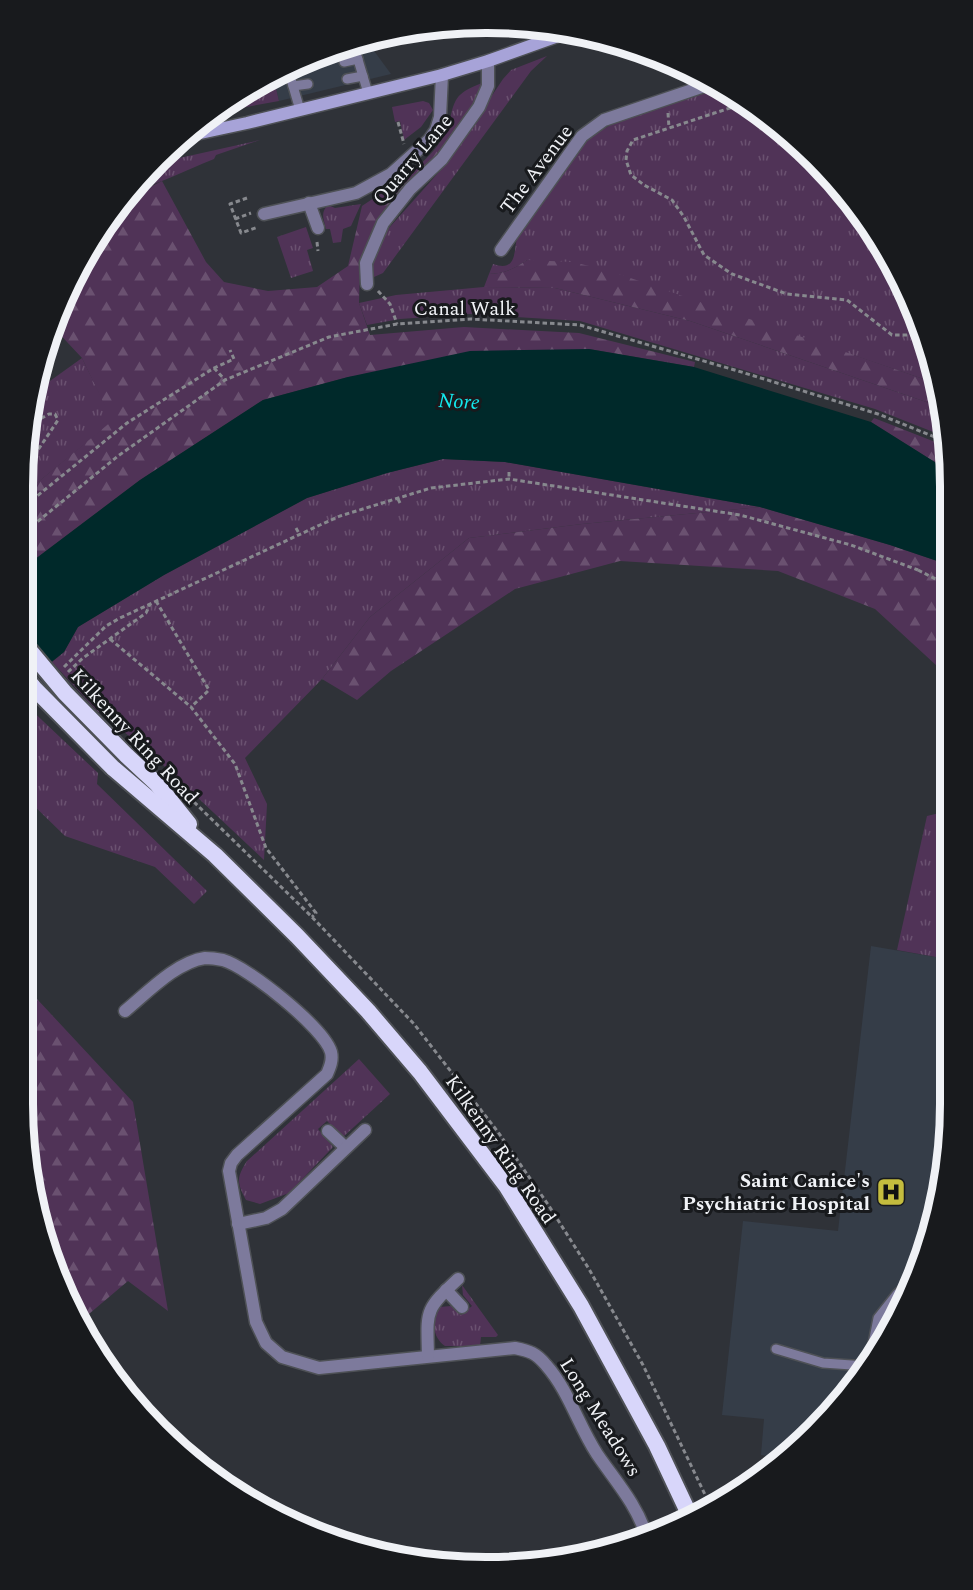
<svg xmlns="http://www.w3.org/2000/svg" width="973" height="1590" font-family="Spectral,serif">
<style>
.built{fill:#353d48}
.grass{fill:url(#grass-tufts)}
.forest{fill:url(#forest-firs)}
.water{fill:#00292a}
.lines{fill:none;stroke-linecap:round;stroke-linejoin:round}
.service-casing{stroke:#4e5156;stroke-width:12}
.minor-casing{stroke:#4e5156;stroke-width:15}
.secondary-casing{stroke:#4e5156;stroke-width:15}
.trunk-casing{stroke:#4e5156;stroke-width:20}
.path{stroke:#87898e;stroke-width:3;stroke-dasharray:4.5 3;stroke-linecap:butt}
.service{stroke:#7d7a9c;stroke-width:9}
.minor{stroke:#7d7a9c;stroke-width:12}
.secondary{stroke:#a7a3d8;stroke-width:12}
.trunk{stroke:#d8d6fa;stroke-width:16}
.trunk-bridge-casing{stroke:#4e5156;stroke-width:20;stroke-linecap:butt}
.trunk-bridge{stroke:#d8d6fa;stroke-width:16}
.labels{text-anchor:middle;stroke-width:6;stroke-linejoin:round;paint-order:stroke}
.street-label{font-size:20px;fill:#f0f2f6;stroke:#181a1d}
.poi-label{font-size:20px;font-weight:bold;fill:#f0f2f6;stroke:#181a1d;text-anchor:end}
.water-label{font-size:21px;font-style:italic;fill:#13e8ec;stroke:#181a1d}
.rim{fill:none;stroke:#f0f2f6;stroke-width:8}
</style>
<defs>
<pattern id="grass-tufts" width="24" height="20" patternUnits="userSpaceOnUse" patternTransform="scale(1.5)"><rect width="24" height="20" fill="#503357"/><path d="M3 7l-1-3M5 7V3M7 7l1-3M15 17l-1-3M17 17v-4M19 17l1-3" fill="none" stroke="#6a5170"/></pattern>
<pattern id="forest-firs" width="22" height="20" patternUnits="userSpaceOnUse" patternTransform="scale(1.5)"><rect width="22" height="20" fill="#503357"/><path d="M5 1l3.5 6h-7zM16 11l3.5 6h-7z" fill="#6a5170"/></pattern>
</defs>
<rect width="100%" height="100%" fill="#2f3238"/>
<g class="built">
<path d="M 366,40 L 391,74 L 279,101 L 273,76 L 337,47 Z"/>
<path d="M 871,946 L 947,959 L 947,1164 L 915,1281 L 855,1386 L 783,1458 L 761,1455 L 764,1419 L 722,1415 L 743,1221 L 838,1231 Z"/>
</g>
<g class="grass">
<path d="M 547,56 L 531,71 L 383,273 L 374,277 L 370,264 L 380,238 L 447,163 L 503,79 L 511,70 Z"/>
<path d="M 273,76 L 279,101 L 214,113 L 254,85 Z"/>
<path d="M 486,81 L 464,126 L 450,120 C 455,92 462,92 486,81 Z"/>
<path d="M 720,88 L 769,118 L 836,181 L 889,255 L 935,366 L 938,384 L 853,355 L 527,260 C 514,269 505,273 489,274 L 493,264 C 519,273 513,248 518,234 L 589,138 L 612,124 Z"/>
<path d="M 423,101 L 429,103 L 433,110 L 421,127 L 404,140 L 400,121 L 395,122 L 392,107 Z"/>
<path d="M 260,140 L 216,155 L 214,159 C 186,170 159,184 130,192 L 157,163 Z"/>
<path d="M 361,204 L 351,226 L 343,229 L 341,242 L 333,243 L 330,229 L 326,229 C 324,219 320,213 328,205 L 335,208 Z"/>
<path d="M 306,227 L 313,248 L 307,250 L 313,271 L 291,278 L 277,237 Z"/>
<path d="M 484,287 L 555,288 L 690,321 L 941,407 L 946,437 L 875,409 L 580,321 L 470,314 L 400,319 L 367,325 L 359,303 L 396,295 Z"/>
<path d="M 82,358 L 113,421 L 26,492 L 26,426 L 36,391 Z"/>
<path d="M 443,459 L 505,462 L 760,507 L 582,524 L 469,538 L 370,617 L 322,679 L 245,758 L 267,804 L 264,860 L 147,750 L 96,710 L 52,662 L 64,652 L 78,627 L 164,575 L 307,498 L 387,473 Z"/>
<path d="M 25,704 L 98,773 L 97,784 L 207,891 L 194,904 L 155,867 L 65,836 L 24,796 Z"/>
<path d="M 948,811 L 947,959 L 897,950 L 927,816 Z"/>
<path d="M 359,1059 L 390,1094 L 343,1137 L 327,1121 L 318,1129 L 333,1147 L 289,1193 L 260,1204 L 246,1200 C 237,1183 236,1178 247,1161 Z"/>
<path d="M 462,1285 L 498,1335 L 496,1337 L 481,1337 L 480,1346 L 445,1346 C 432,1337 431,1319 440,1307 L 451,1306 L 461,1315 L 472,1306 L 463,1295 Z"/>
</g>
<g class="forest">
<path d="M 450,120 L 459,122 L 464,126 L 439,159 L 407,187 L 378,218 L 360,266 L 359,303 L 370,335 L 464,327 L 579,333 L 695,362 L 694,367 L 589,349 L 348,377 L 263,400 L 140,480 L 26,566 L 26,492 L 112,421 L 82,358 L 53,327 L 58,309 L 118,204 L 130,192 L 150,187 L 162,181 L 206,262 L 224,282 L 268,291 L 317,287 L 348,266 L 362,206 C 391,187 442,157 450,120 Z"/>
<path d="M 527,260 L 573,262 L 613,272 L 938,384 L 941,407 L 690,321 L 555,288 L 484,287 L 489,274 C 505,273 514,269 527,260 Z"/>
<path d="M 874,418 L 948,447 L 949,471 L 871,422 Z"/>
<path d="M 760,507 L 890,545 L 949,565 L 949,677 L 875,609 L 778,571 L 620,561 L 515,589 L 391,671 L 357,700 L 322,679 L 370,617 L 469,538 L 582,524 Z"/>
<path d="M 23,984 L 133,1102 L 168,1311 L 128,1281 L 83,1319 L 47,1252 L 23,1103 Z"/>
</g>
<path class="water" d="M 589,349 L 694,367 L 871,422 L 949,471 L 949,565 L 890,545 L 760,507 L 505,462 L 443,459 L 387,473 L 307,498 L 164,575 L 78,627 L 64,652 L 25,683 L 26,566 L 140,480 L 263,400 L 348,377 L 470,351 Z"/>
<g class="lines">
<g class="service-casing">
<g id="service">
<path d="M 353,43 L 368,93"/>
<path d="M 341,48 L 354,46"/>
<path d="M 344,62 L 358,59"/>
<path d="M 288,69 L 300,110"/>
<path d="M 289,71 L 304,69"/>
<path d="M 347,79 L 363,76"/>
<path d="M 293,86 L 308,84"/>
<path d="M 776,1349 L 823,1363 L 866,1366"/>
<path d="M 870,1359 L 878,1318 L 897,1294 L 916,1277"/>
</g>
</g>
<g class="minor-casing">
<g id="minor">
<path d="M 309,203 L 318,228"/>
<path d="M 264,214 L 356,193 L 391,174 L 429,140 L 436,130 L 440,117 L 442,75"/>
<path d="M 501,250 L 582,136 L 604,120 L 713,83"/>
<path d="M 367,284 L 366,263 L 383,223 L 410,189 L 442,159 L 479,107 L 488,86 L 488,61"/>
<path d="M 125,1011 C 147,993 176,962 205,958 C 211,958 218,959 223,960 C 248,967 324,1028 331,1052 C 333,1060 330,1067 327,1074 L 237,1155 L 231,1163 L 229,1171 L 256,1322 L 266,1343 L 282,1357 L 319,1368 L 515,1348 C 530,1351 536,1353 546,1365 C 569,1391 578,1425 597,1454 C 616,1482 636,1503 647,1537"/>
<path d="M 328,1131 L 345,1147"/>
<path d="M 238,1224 L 266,1218 L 282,1209 L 365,1130"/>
<path d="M 446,1290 L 462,1307"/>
<path d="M 428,1356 C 427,1310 424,1311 458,1279"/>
</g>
</g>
<g class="secondary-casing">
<path id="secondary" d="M 182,137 L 247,123 L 442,75 L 488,61 L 569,32"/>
</g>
<g class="trunk-casing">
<g id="trunk">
<path d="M 25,677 L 34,688"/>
<path d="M 126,755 L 157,784 L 189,824"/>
<path d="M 113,768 L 215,855 L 297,936 L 368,1011 L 420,1072 L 507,1187 L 581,1306 L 657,1446 L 689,1514"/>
</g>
</g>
<g class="path">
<path d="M 745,103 L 633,140 L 627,151 L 626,160 L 631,175 L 644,185 L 672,200 L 684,217 L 704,255 L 732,274 L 787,294 L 847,300 L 892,335 L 922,335"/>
<path d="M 668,113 L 669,128"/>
<path d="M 398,122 L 404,144"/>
<path d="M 247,198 L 230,204 L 241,233 L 258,227"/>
<path d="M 235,219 L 251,213"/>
<path d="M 317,242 L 318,251"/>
<path d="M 378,291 L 390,304 L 397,324"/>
<path d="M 214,368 L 225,380"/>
<path d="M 26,468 L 58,420 L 55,414 L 49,414 L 26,427"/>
<path d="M 509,472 L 509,479"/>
<path d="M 398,499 L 401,505"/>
<path d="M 26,505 L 127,423 L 214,368 L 234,359 L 230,350"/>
<path d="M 296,528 L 300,535"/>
<path d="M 26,531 L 118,456 L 225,380 L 329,337 L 397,324 L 471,319 L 580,325 L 738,371 L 878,414 L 947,442"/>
<path d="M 918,570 L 949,586"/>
<path d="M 156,601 L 209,690 L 191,707"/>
<path d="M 110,639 L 191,707 L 235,764 L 266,848 L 316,913 L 312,917"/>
<path d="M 64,667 L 106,626 L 120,618 L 320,525 L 340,516 L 431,488 L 509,479 L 740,515 L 851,545 L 918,570"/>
<path d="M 68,672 L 83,658 L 146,613 L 150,604"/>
<path d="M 194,802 L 312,917 L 414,1024 L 498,1132 L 549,1206 L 589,1269 L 643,1365 L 709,1503"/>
</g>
<use href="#service" class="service"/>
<use href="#minor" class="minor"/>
<use href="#secondary" class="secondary"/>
<use href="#trunk" class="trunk"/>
<g class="trunk-bridge-casing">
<g id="trunk-bridge">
<path d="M 25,645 L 65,693 L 126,755"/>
<path d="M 34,688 L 113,768"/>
</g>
</g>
<use href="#trunk-bridge" class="trunk-bridge"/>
</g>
<defs>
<g id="hospital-square" transform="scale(1.5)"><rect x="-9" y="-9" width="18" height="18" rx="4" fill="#c4bc3e" stroke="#181a1d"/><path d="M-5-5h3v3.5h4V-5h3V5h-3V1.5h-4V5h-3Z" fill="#111"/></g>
</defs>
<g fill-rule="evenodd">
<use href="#hospital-square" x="891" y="1192"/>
</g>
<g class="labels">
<g class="street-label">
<text transform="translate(412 159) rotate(-50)" y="7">Quarry Lane</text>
<text transform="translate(536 169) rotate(-53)" y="7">The Avenue</text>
<text x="465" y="315">Canal Walk</text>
<text transform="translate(135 736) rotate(47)" y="7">Kilkenny Ring Road</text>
<text transform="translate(501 1149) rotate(55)" y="7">Kilkenny Ring Road</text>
<text transform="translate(601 1417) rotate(58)" y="7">Long Meadows</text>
</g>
<g class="poi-label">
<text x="870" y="1187">Saint Canice's<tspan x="870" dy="23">Psychiatric Hospital</tspan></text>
</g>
<g class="water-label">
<text transform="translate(459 401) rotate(3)" y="7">Nore</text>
</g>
</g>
<path d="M0 0H973V1590H0ZM486 33H487A453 453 0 0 1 940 486V1104A453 453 0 0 1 487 1557H486A453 453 0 0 1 33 1104V486A453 453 0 0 1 486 33Z" fill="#181a1d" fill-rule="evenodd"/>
<path class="rim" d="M486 33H487A453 453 0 0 1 940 486V1104A453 453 0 0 1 487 1557H486A453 453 0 0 1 33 1104V486A453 453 0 0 1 486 33Z"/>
</svg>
